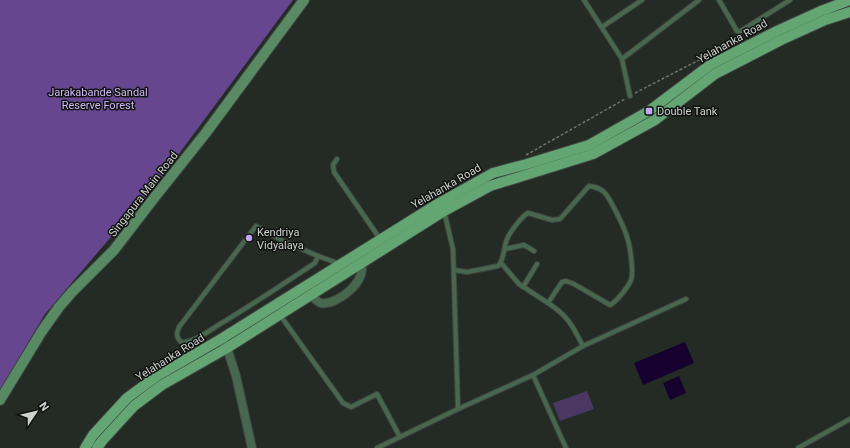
<svg xmlns="http://www.w3.org/2000/svg" width="850" height="448" font-family="Roboto,sans-serif">
<style>
.green{fill:#4a3863}
.forest{fill:#66468f}
.water{fill:#16002e}
.lines{fill:none;stroke-linecap:round;stroke-linejoin:round}
.lane-casing{stroke:#3f4640;stroke-width:6}
.street-casing{stroke:#3f4640;stroke-width:10}
.secondary-casing{stroke:#3f4640;stroke-width:12}
.primary-casing{stroke:#3f4640;stroke-width:12}
.path{stroke:#6d736e;stroke-width:1.5;stroke-dasharray:3 2;stroke-linecap:butt}
.lane{stroke:#48674f;stroke-width:4}
.street{stroke:#48674f;stroke-width:8}
.secondary{stroke:#588a64;stroke-width:10}
.primary{stroke:#63a573;stroke-width:10}
.poi-dot{fill:#c4a7f1;stroke:#0f1210;stroke-width:1.5}
.labels{text-anchor:middle;stroke-width:3;stroke-linejoin:round;paint-order:stroke}
.street-label{font-size:11px;fill:#ced3cf;stroke:#0f1210}
.park-label{font-size:11px;fill:#d0b8f6;stroke:#0f1210}
.poi-label{font-size:11px;fill:#ced3cf;stroke:#0f1210;text-anchor:start}
</style>
<rect width="100%" height="100%" fill="#242b25"/>
<path class="green" d="M 587,391 L 594,409 L 560,421 L 553,403 Z"/>
<path class="forest" d="M 0,0 L 293,0 L 158,182 L 45,314 L 0,390 Z"/>
<g class="water">
<path d="M 685,342 L 694,363 L 643,385 L 634,363 Z"/>
<path d="M 679,376 L 686,393 L 670,400 L 663,383 Z"/>
</g>
<g class="lines">
<g class="lane-casing">
<g id="lane">
<path d="M 584,0 L 622,59 L 630,96"/>
<path d="M 719,0 L 737,31 L 739,32 L 790,0"/>
<path d="M 602,27 L 642,0"/>
<path d="M 622,59 L 699,0"/>
<path d="M 337,159 L 333,165 L 334,172 L 380,239"/>
<path d="M 444,211 L 453,249 L 458,409"/>
<path d="M 256,226 L 283,241 L 318,256 L 315,263 C 283,284 252,305 220,324 C 207,332 196,341 182,343 C 176,337 176,334 179,327 Z"/>
<path d="M 505,249 L 524,245 L 534,251"/>
<path d="M 318,256 L 340,264"/>
<path d="M 501,263 L 519,284 L 548,303"/>
<path d="M 454,270 L 467,272 L 498,266 C 505,259 503,248 507,239 C 510,232 522,216 528,213 L 552,220 L 560,219 L 589,186 C 595,187 601,188 605,193 C 611,200 625,229 627,237 C 630,245 634,272 631,280 C 629,286 616,302 610,305 L 574,284 L 566,281 L 562,282 L 548,303 C 568,316 572,325 583,346"/>
<path d="M 523,287 L 537,264"/>
<path d="M 280,315 L 343,403 L 351,407 L 377,394 L 400,437"/>
<path d="M 533,375 L 566,448"/>
<path d="M 377,448 L 458,409 L 533,375 L 583,346 L 686,299"/>
<path d="M 798,448 L 850,419"/>
</g>
</g>
<g class="street-casing">
<g id="street">
<path d="M 311,295 C 314,298 317,302 321,303 C 337,306 368,280 361,264"/>
<path d="M 224,343 L 227,348 L 236,376 L 252,448"/>
</g>
</g>
<g class="secondary-casing">
<path id="secondary" d="M 0,400 L 42,331 L 59,307 L 72,292 L 114,250 L 154,198 L 205,134 L 304,0"/>
</g>
<g class="primary-casing">
<g id="primary">
<path d="M 85,448 L 93,435 L 127,398 L 157,376 L 221,339 L 439,203 L 493,173 L 527,164 L 589,145 L 649,111 L 710,65 L 777,31 L 821,11 L 850,0"/>
<path d="M 97,448 L 102,441 L 134,406 L 162,385 L 227,348 L 444,211 L 490,186 L 593,154 L 655,120 L 715,74 L 781,40 L 825,20 L 850,12"/>
</g>
</g>
<g class="path">
<path d="M 635,93 L 703,58"/>
<path d="M 526,155 L 625,99"/>
</g>
<use href="#lane" class="lane"/>
<use href="#street" class="street"/>
<use href="#secondary" class="secondary"/>
<use href="#primary" class="primary"/>
</g>
<g class="poi-dot">
<rect x="645" y="107" width="8" height="8" rx="2"/>
<circle cx="249" cy="238" r="4"/>
</g>
<g class="labels">
<g class="street-label">
<text transform="translate(732 41) rotate(-29)" y="4">Yelahanka Road</text>
<text transform="translate(446 186) rotate(-30)" y="4">Yelahanka Road</text>
<text transform="translate(143 194) rotate(-52)" y="4">Singapura Main Road</text>
<text transform="translate(170 357) rotate(-32)" y="4">Yelahanka Road</text>
</g>
<g class="park-label">
<text x="98" y="96">Jarakabande Sandal<tspan x="98" dy="13">Reserve Forest</tspan></text>
</g>
<g class="poi-label">
<text x="657" y="115">Double Tank</text>
<text x="257" y="236">Kendriya<tspan x="257" dy="13">Vidyalaya</tspan></text>
</g>
</g>
<g transform="translate(36 412) rotate(55)" stroke="#0f1210" stroke-width="3" paint-order="stroke">
<path d="M0-3L7 15L0 10L-7 15Z" fill="#ced3cf"/>
<text y="-6" font-size="11" font-weight="bold" text-anchor="middle" fill="#ced3cf">N</text>
</g>
</svg>
